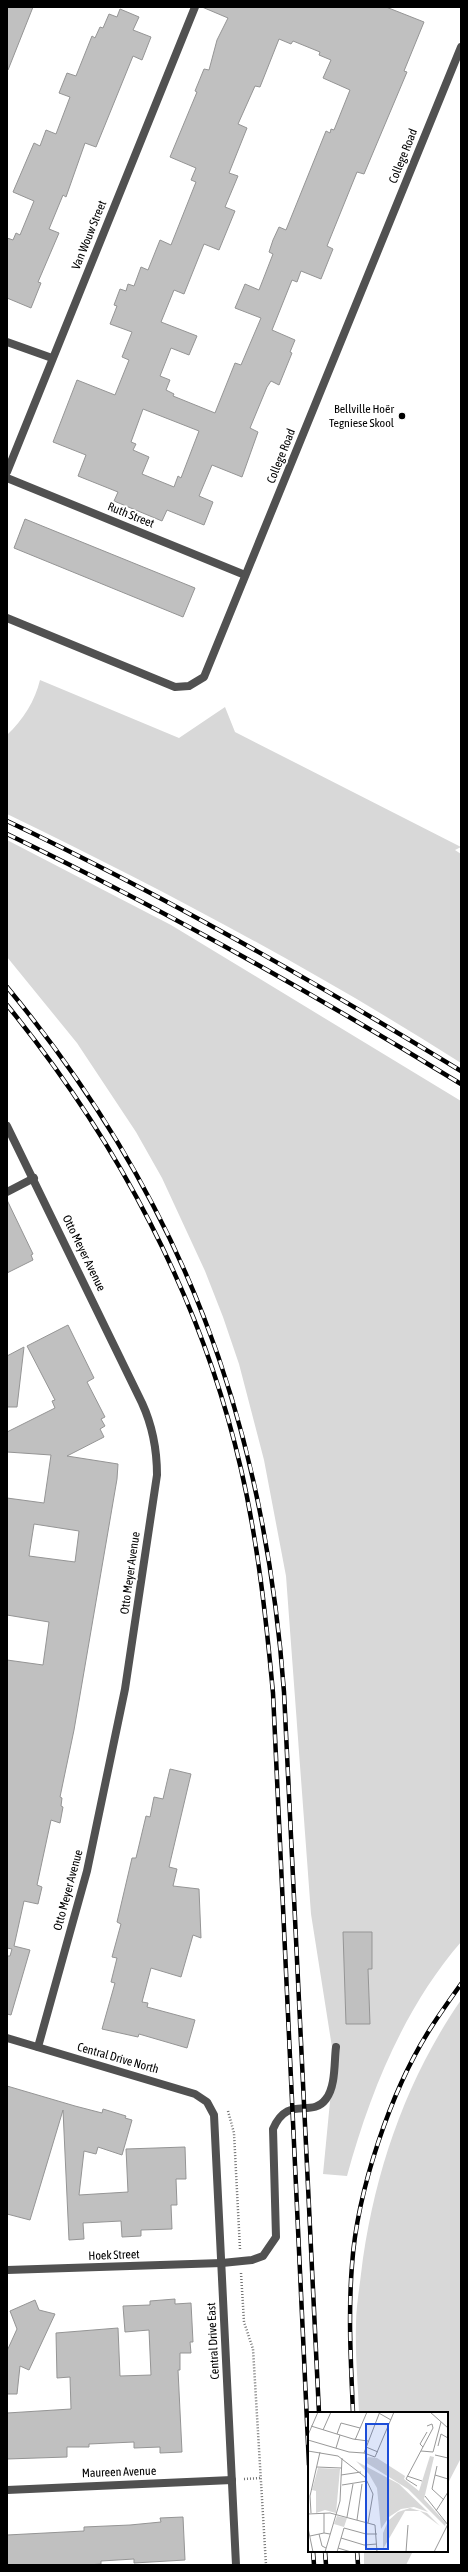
<svg xmlns="http://www.w3.org/2000/svg" width="468" height="2572" font-family="'Asap Condensed',sans-serif">
<style>
.green{fill:#d8d8d8}
.building{fill:#c0c0c0;stroke:#959595;fill-rule:evenodd}
.lines{fill:none;stroke-linecap:round;stroke-linejoin:round}
.path{stroke:#737373;stroke-width:2.5;stroke-dasharray:1 2;stroke-linecap:butt}
.service{stroke:#515151;stroke-width:8}
.minor{stroke:#515151;stroke-width:8}
.rail-casing{stroke:#000;stroke-width:4.5}
.rail{stroke:#fff;stroke-width:3;stroke-dasharray:9;stroke-linecap:butt}
.poi-dot{fill:#000;stroke:#fff;stroke-width:1.5}
.labels{text-anchor:middle;stroke-width:4;stroke-linejoin:round;paint-order:stroke}
.street-label{font-size:12px;fill:#000;stroke:#fff}
.poi-label{font-size:12px;fill:#000;stroke:#fff;text-anchor:end}
.inset-road{fill:none;stroke:#999;stroke-width:1}
.view{fill:#1d4ed8;fill-opacity:0.15;stroke:#1d4ed8;stroke-width:2}
.inset-edge{fill:none;stroke:#000;stroke-width:2}
</style>
<rect width="100%" height="100%" fill="#fff"/>
<g class="green">
<path d="M 40,680 L 179,738 L 225,707 L 235,732 L 461,847 L 455,850 L 461,854 L 461,1063 C 315,970 162,889 7,814 L 7,735 C 23,720 35,701 40,680 Z"/>
<path d="M 7,840 L 171,925 L 461,1101 L 461,1942 C 404,2008 370,2092 347,2176 L 323,2174 L 334,2060 L 311,1914 L 286,1576 L 264,1460 L 239,1364 L 223,1317 L 205,1271 L 162,1178 L 136,1132 L 77,1043 L 7,957 Z"/>
<path d="M 461,2000 L 461,2458 L 447,2485 L 447,2413 L 359,2413 C 358,2384 355,2354 356,2325 C 356,2308 359,2291 361,2274 C 373,2176 405,2081 461,2000 Z"/>
<path d="M 364,2551 L 413,2551 L 406,2565 L 364,2565 Z"/>
</g>
<g class="building">
<path d="M 7,7 L 33,7 L 8,70 L 7,70 Z"/>
<path d="M 202,7 L 386,7 L 424,22 L 404,71 L 407,72 L 364,174 L 357,172 L 327,246 L 333,249 L 321,279 L 301,271 L 297,282 L 292,280 L 272,330 L 295,340 L 290,352 L 292,353 L 279,385 L 271,381 L 267,387 L 250,428 L 258,432 L 242,477 L 212,465 L 199,496 L 213,502 L 204,525 L 167,510 L 162,521 L 114,501 L 118,492 L 78,476 L 86,455 L 53,442 L 77,380 L 115,395 L 129,360 L 122,357 L 132,332 L 110,324 L 117,306 L 114,305 L 120,289 L 126,291 L 128,284 L 134,286 L 141,267 L 148,270 L 160,240 L 171,245 L 196,182 L 191,180 L 196,168 L 170,157 L 197,92 L 195,91 L 204,69 L 209,70 L 217,40 L 228,18 ZM 279,39 L 291,44 L 293,41 L 320,52 L 319,55 L 331,60 L 323,78 L 350,90 L 334,130 L 331,129 L 330,133 L 326,131 L 286,230 L 279,227 L 273,240 L 269,252 L 273,254 L 259,290 L 245,284 L 235,308 L 261,318 L 241,365 L 235,363 L 215,413 L 173,396 L 174,394 L 166,390 L 170,380 L 160,376 L 171,348 L 189,355 L 197,336 L 161,322 L 174,290 L 184,294 L 204,244 L 219,250 L 235,211 L 225,207 L 238,176 L 229,173 L 247,128 L 238,124 L 255,86 L 260,87 ZM 143,409 L 199,431 L 181,478 L 178,476 L 174,487 L 142,474 L 149,457 L 133,450 L 136,444 L 131,442 Z"/>
<path d="M 120,9 L 139,17 L 133,30 L 151,37 L 142,60 L 133,56 L 96,147 L 85,143 L 66,197 L 63,195 L 49,229 L 59,233 L 38,282 L 41,283 L 31,308 L 7,298 L 7,238 L 13,240 L 16,233 L 20,235 L 34,201 L 13,192 L 34,143 L 40,146 L 46,130 L 56,134 L 70,97 L 59,93 L 67,73 L 76,76 L 92,36 L 95,38 L 100,27 L 103,28 L 109,14 L 117,17 Z"/>
<path d="M 25,519 L 195,588 L 183,617 L 14,548 Z"/>
<path d="M 7,1200 L 33,1254 L 31,1255 L 33,1260 L 7,1273 Z"/>
<path d="M 68,1325 L 94,1378 L 87,1382 L 105,1417 L 101,1419 L 105,1426 L 100,1429 L 104,1437 L 67,1456 L 118,1464 L 117,1479 L 74,1730 L 60,1797 L 62,1798 L 61,1806 L 63,1807 L 60,1823 L 51,1820 L 37,1885 L 42,1887 L 38,1904 L 24,1901 L 14,1946 L 30,1950 L 11,2015 L 7,2014 L 7,1956 L 10,1956 L 12,1949 L 7,1948 L 7,1660 L 43,1665 L 49,1622 L 7,1615 L 7,1498 L 44,1503 L 51,1455 L 7,1452 L 7,1432 L 55,1408 L 52,1401 L 55,1400 L 27,1346 ZM 34,1524 L 79,1531 L 75,1562 L 29,1556 Z"/>
<path d="M 24,1347 L 17,1407 L 7,1407 L 7,1356 Z"/>
<path d="M 170,1769 L 191,1774 L 169,1867 L 177,1869 L 173,1886 L 199,1889 L 201,1938 L 193,1935 L 181,1977 L 151,1968 L 142,2002 L 148,2003 L 147,2007 L 195,2020 L 187,2048 L 139,2034 L 138,2037 L 102,2029 L 115,1983 L 111,1982 L 117,1958 L 112,1957 L 121,1924 L 117,1922 L 132,1858 L 136,1858 L 146,1816 L 150,1817 L 154,1797 L 163,1799 Z"/>
<path d="M 343,1932 L 372,1932 L 372,1969 L 368,1969 L 370,2024 L 346,2024 Z"/>
<path d="M 7,2086 L 75,2106 L 102,2113 L 103,2109 L 126,2116 L 125,2118 L 132,2120 L 122,2155 L 98,2147 L 96,2154 L 84,2151 L 79,2195 L 128,2192 L 126,2149 L 185,2147 L 186,2179 L 176,2179 L 177,2205 L 171,2205 L 172,2229 L 141,2230 L 141,2236 L 122,2237 L 121,2221 L 83,2223 L 84,2239 L 69,2240 L 63,2110 L 30,2220 L 7,2214 Z"/>
<path d="M 175,2299 L 175,2304 L 191,2303 L 193,2342 L 190,2342 L 191,2353 L 180,2353 L 180,2370 L 178,2370 L 182,2452 L 160,2453 L 160,2447 L 134,2448 L 134,2442 L 89,2444 L 89,2447 L 67,2447 L 67,2457 L 7,2459 L 7,2413 L 71,2409 L 70,2377 L 57,2378 L 56,2333 L 118,2328 L 120,2376 L 151,2375 L 149,2330 L 125,2332 L 123,2306 L 150,2305 L 150,2301 Z"/>
<path d="M 35,2300 L 39,2310 L 55,2314 L 29,2370 L 20,2366 L 17,2394 L 7,2394 L 7,2351 L 17,2329 L 10,2311 Z"/>
<path d="M 183,2517 L 185,2560 L 134,2563 L 134,2559 L 101,2561 L 101,2564 L 88,2565 L 7,2565 L 7,2535 L 84,2531 L 84,2527 L 130,2525 L 161,2522 L 160,2518 Z"/>
</g>
<g class="lines">
<g class="path">
<path d="M 228,2111 L 234,2133 L 240,2249"/>
<path d="M 241,2273 L 244,2322 L 253,2349 L 266,2565"/>
<path d="M 244,2479 L 261,2478"/>
</g>
<path class="service" d="M 222,2263 L 252,2260 L 263,2256 L 276,2237 L 273,2129 C 288,2094 311,2119 326,2099 C 336,2086 334,2062 336,2047"/>
<g class="minor">
<path d="M 7,342 L 52,358"/>
<path d="M 7,472 L 195,7"/>
<path d="M 7,478 L 245,575"/>
<path d="M 7,618 L 175,687 L 189,686 L 204,677 L 461,47"/>
<path d="M 7,1126 L 142,1403 C 153,1427 157,1449 157,1475 L 125,1689 L 87,1871 L 38,2047"/>
<path d="M 7,1192 L 34,1178"/>
<path d="M 7,2038 L 195,2094 L 207,2102 L 214,2115 L 236,2565"/>
<path d="M 7,2270 L 222,2263"/>
<path d="M 7,2490 L 232,2480"/>
</g>
<g class="rail-casing">
<g id="rail">
<path d="M 7,821 C 163,895 313,981 461,1071"/>
<path d="M 7,834 C 163,909 314,994 461,1084"/>
<path d="M 7,987 C 182,1199 264,1419 284,1692 L 319,2413"/>
<path d="M 7,1005 C 117,1140 202,1299 241,1469 C 258,1543 266,1618 273,1693 L 309,2465"/>
<path d="M 353,2413 C 351,2364 348,2315 352,2265 C 357,2191 391,2089 432,2026 C 441,2012 451,1998 461,1984"/>
<path d="M 313,2551 L 314,2565"/>
<path d="M 325,2551 L 326,2565"/>
<path d="M 357,2551 L 358,2565"/>
</g>
</g>
<use href="#rail" class="rail"/>
</g>
<circle class="poi-dot" cx="402" cy="416" r="4"/>
<g class="labels">
<g class="street-label">
<text transform="translate(403 156) rotate(-68)" y="4">College Road</text>
<text transform="translate(89 235) rotate(-68)" y="4">Van Wouw Street</text>
<text transform="translate(281 456) rotate(-68)" y="4">College Road</text>
<text transform="translate(131 515) rotate(22)" y="4">Ruth Street</text>
<text transform="translate(84 1253) rotate(64)" y="4">Otto Meyer Avenue</text>
<text transform="translate(130 1573) rotate(-82)" y="4">Otto Meyer Avenue</text>
<text transform="translate(68 1890) rotate(-75)" y="4">Otto Meyer Avenue</text>
<text transform="translate(118 2058) rotate(16)" y="4">Central Drive North</text>
<text transform="translate(114 2255) rotate(-2)" y="4">Hoek Street</text>
<text transform="translate(213 2341) rotate(-93)" y="4">Central Drive East</text>
<text transform="translate(119 2472) rotate(-2)" y="4">Maureen Avenue</text>
</g>
<g class="poi-label">
<text x="394" y="413">Bellville Hoër<tspan x="394" dy="14">Tegniese Skool</tspan></text>
</g>
</g>
<g transform="translate(308 2412)">
<rect width="140" height="140" fill="#fff"/>
<path d="M 122,44 L 126,45 L 116,87 L 138,111 L 137,114 L 100,77 L 57,50 L 60,45 L 69,46 L 97,64 L 96,67 L 111,79 ZM 48,49 L 91,72 L 120,100 L 106,95 L 93,97 L 81,105 L 73,117 L 69,76 L 61,62 ZM 10,56 L 32,57 L 28,101 L 17,98 L 8,101 L 8,79 L 4,78 ZM 102,96 L 119,101 L 132,114 L 112,99 L 97,99 L 75,137 L 75,121 L 80,109 L 90,100 ZM 29,104 L 39,106 L 36,115 L 26,112 Z" fill="#d8d8d8"/>
<path class="inset-road" d="M 69,0 L 83,8M 122,0 L 140,16M 3,14 L 45,27 L 60,29M 15,18 L 23,0M 29,22 L 33,11 L 52,16M 0,23 L 10,0M 0,28 L 41,40 L 56,41 L 67,45 L 86,0M 47,28 L 59,0M 130,34 L 133,22 L 140,26M 58,35 L 70,40M 115,35 L 112,32 L 119,20M 28,36 L 32,23M 0,39 L 30,44 L 57,65 L 65,82 L 60,111M 113,39 L 125,40 L 133,10M 56,41 L 71,2M 127,43 L 140,46M 129,54 L 124,77 L 136,88M 9,55 L 33,56M 33,63 L 53,60M 127,63 L 140,67M 99,64 L 114,69M 34,73 L 59,69M 109,74 L 98,67 L 125,16 L 124,12 L 119,14M 117,84 L 140,113M 128,99 L 140,80M 3,101 L 2,84 L 12,40M 0,102 L 22,101 L 67,113 L 69,140M 39,105 L 45,72M 49,108 L 54,72M 0,116 L 5,140M 16,121 L 16,101M 11,122 L 14,134 L 18,136M 2,124 L 16,121 L 22,122M 33,126 L 56,133 L 69,132M 30,136 L 43,140M 17,140 L 32,89 L 34,46M 29,140 L 36,116 L 58,122 L 69,122M 98,140 L 100,113M 126,140 L 140,112"/>
<path class="view" d="M 58,12 L 80,12 L 80,137 L 58,137 Z"/>
<rect width="140" height="140" class="inset-edge"/>
</g>
<rect width="468" height="2572" fill="none" stroke="#000000" stroke-width="16"/>
</svg>
